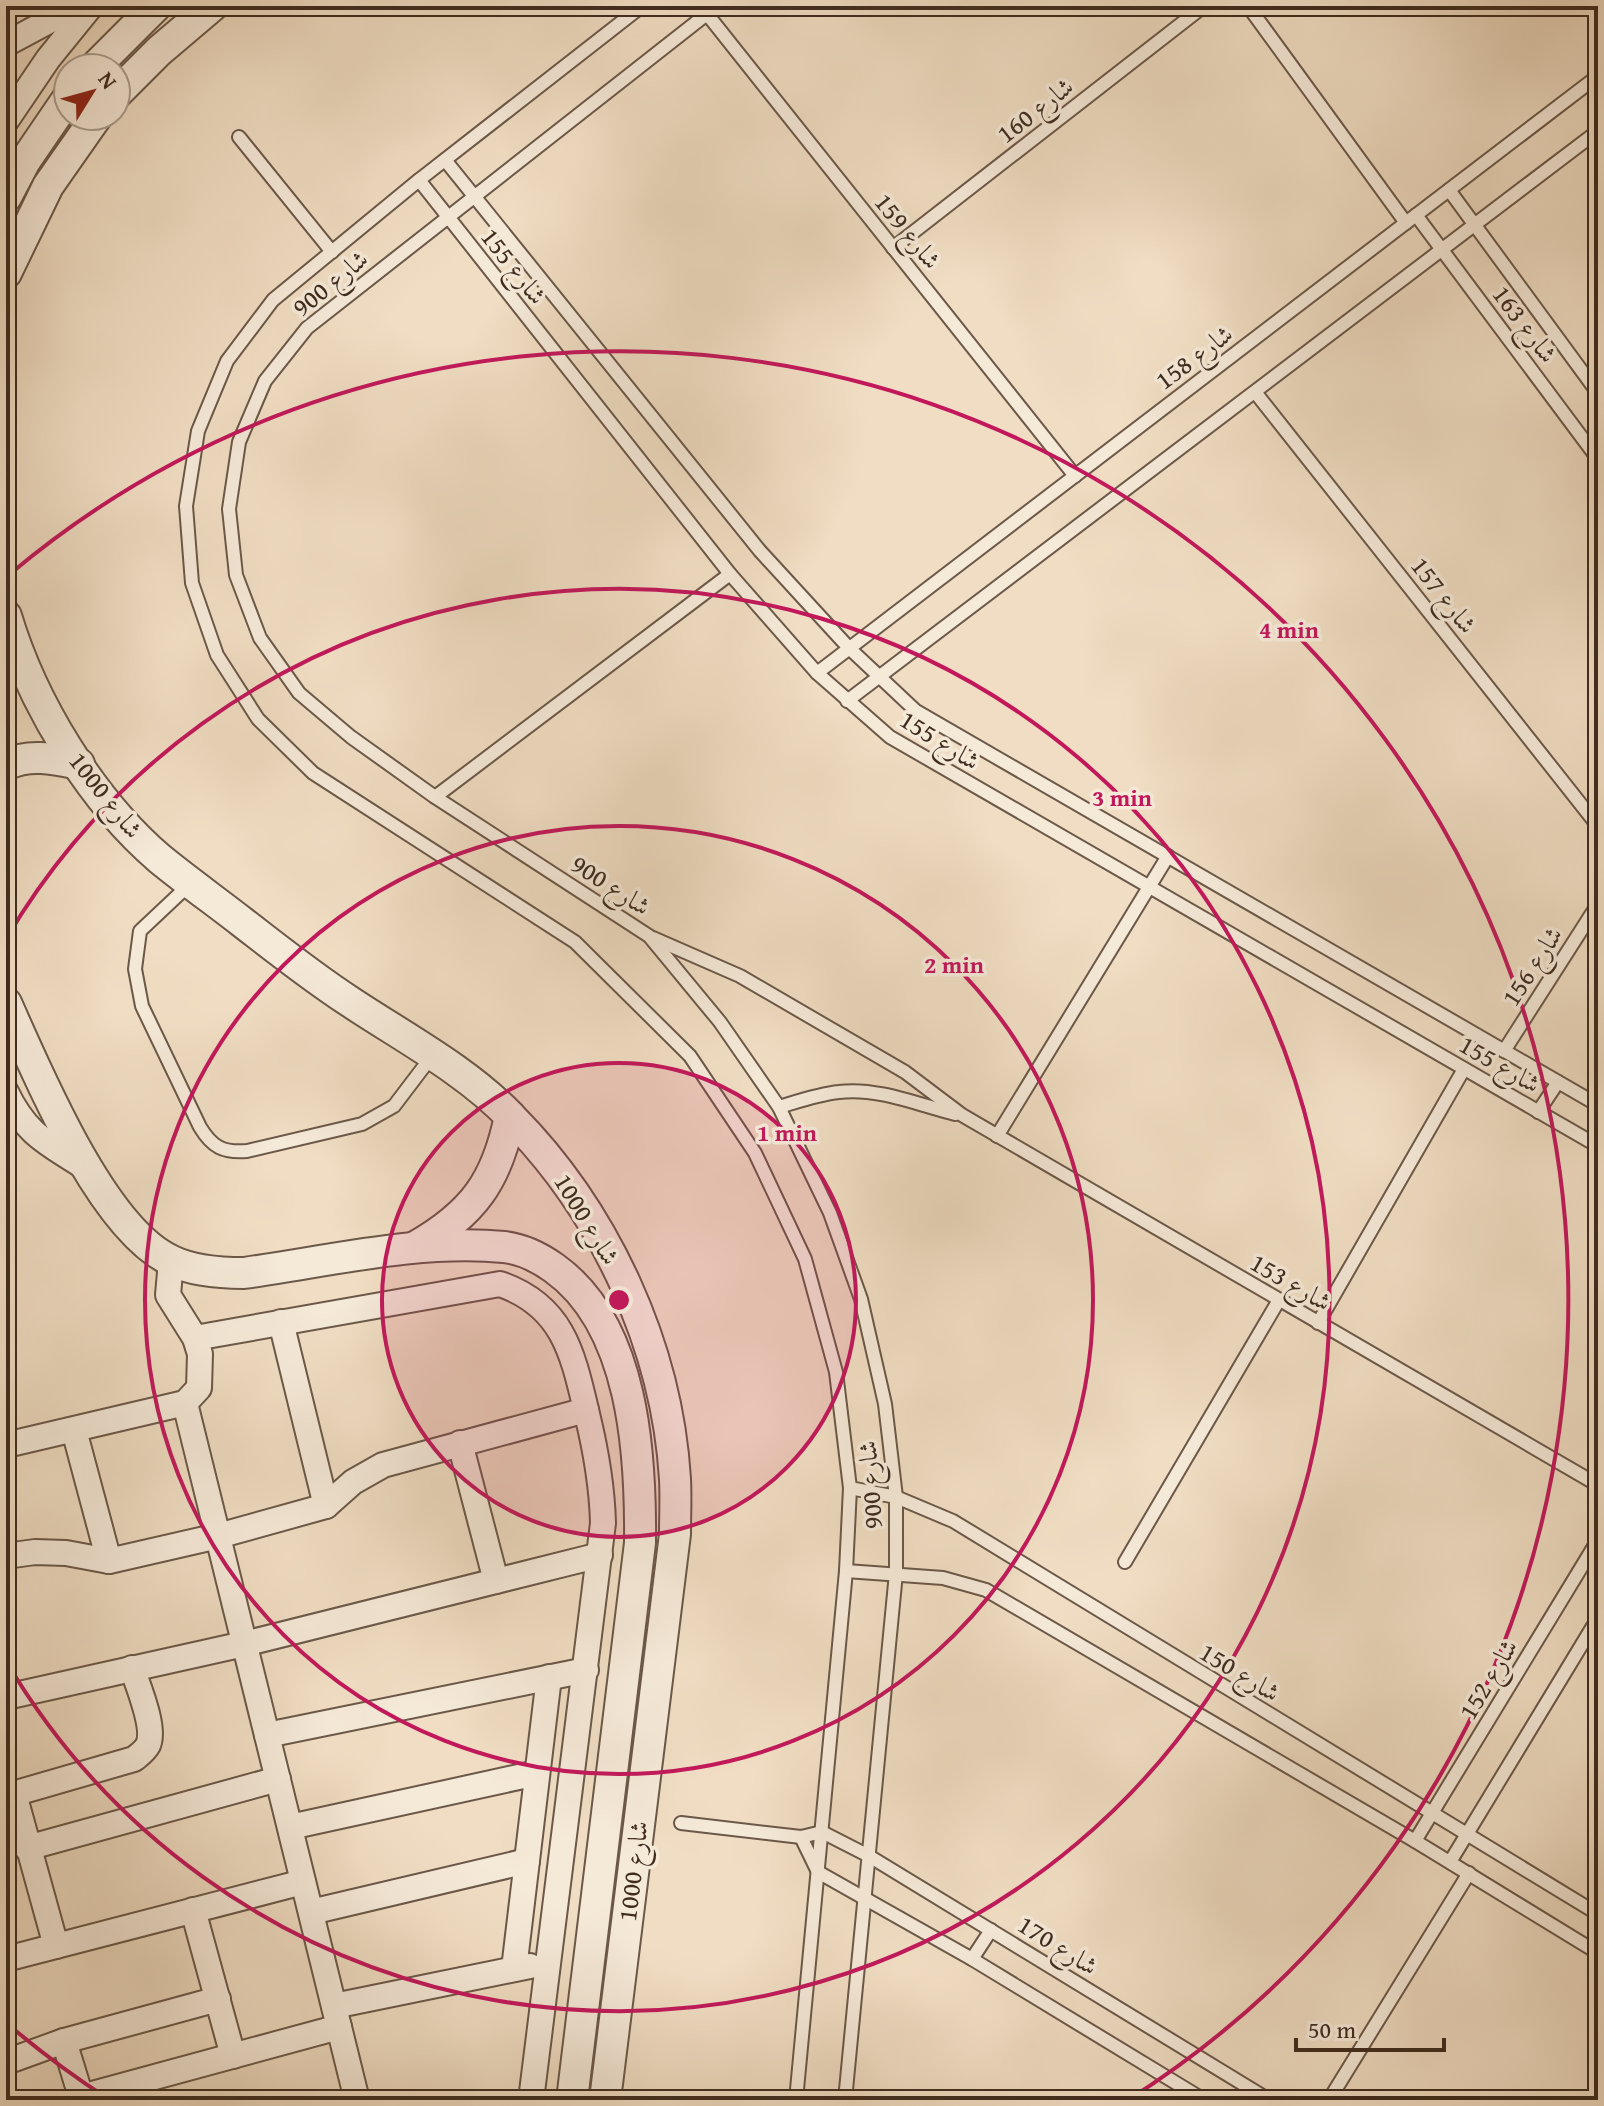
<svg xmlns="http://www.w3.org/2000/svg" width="1604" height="2106" font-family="'Gentium Book Plus',Amiri,serif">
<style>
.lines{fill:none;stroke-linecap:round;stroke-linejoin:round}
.service-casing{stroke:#6b5848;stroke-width:16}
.minor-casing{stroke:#6b5848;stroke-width:28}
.tertiary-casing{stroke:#6b5848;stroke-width:34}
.service{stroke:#f5e9d8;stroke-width:12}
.minor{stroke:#f5e9d8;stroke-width:24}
.tertiary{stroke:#f5e9d8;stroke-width:30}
.ring{fill:none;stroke:#c2185b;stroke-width:4}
.labels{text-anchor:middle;stroke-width:7;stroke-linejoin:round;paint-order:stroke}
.street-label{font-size:26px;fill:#3f2c1f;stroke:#f5e9d8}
.centre{fill:#c2185b;stroke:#f5e9d8;stroke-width:4}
.ring-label{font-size:24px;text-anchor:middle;font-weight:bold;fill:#c2185b;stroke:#f5e9d8;stroke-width:7;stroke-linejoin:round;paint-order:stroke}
</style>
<rect width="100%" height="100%" fill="#f0ddc3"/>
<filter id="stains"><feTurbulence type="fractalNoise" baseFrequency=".0025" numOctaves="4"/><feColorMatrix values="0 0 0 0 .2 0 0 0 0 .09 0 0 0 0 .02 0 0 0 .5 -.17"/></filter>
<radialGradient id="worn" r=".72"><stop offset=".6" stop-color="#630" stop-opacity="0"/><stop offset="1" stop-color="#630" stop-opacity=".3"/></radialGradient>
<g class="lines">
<g class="service-casing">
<g id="service">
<path d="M 642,6 L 419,180 L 273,300 L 227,361 L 198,431 L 186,506 L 192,583 L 217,655 L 258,719 L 313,773 L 575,942 L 690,1056 L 755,1153 L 805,1259 L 836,1372 L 850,1488 L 846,1571 L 796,2100"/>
<path d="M 717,6 L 307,328 L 265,381 L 239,442 L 229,509 L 236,575 L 260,638 L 299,693 L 351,737 L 435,797 L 649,936 L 720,1022 L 779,1107 L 830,1213 L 861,1299 L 885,1404 L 896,1497 L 896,1573 L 845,2100"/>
<path d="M 1248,6 L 1406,223"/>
<path d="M 707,14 L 1075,476"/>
<path d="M 239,137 L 332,252"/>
<path d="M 445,160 L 760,551 L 849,648 L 916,711 L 1598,1105"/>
<path d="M 419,180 L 730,574 L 817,673 L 890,737 L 1598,1146"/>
<path d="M 1449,190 L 1598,393"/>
<path d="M 1416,215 L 1598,459"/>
<path d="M 893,248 L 1204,6"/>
<path d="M 1255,392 L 1598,826"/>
<path d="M 817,673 L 1598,76"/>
<path d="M 847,701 L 1598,131"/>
<path d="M 435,797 L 730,574"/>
<path d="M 191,883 L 140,931 L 135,969 L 142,1006 L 200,1127 C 212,1147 223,1153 247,1151 L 362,1124 L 394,1106 L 432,1056"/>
<path d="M 653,938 L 740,976 L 905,1072 L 962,1115 L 1598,1485"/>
<path d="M 1504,1051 L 1598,904"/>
<path d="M 779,1107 C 799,1101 819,1094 839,1092 C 877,1087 919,1105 955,1114"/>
<path d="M 1538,1112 L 1558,1082"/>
<path d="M 997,1136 L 1168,856"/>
<path d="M 1318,1323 L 1464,1069"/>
<path d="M 850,1488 L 896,1497 L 953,1521 L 1598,1914"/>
<path d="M 1125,1562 L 1279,1300"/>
<path d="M 846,1571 L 943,1578 L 986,1590 L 1415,1841 L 1598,1953"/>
<path d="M 681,1823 L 801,1837 L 822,1832 L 869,1856 L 1269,2100"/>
<path d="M 801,1837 L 818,1872 L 972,1959 L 1204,2100"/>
<path d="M 1415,1841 L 1598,1540"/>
<path d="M 1450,1862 L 1598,1618"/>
<path d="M 972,1959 L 991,1930"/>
<path d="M 1329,2100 L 1469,1873"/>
</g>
</g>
<g class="minor-casing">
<g id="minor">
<path d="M 6,44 L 77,6"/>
<path d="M 6,121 L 48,59 L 91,6"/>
<path d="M 6,1092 C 27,1136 48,1143 86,1168"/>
<path d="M 281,1322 L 326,1506"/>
<path d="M 195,1338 L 500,1284 C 564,1306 573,1355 587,1414 C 596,1451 602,1485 603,1523 L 531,2100"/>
<path d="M 185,1403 L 357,2100"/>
<path d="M 74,1430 L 109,1561"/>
<path d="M 460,1443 L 496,1581"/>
<path d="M 6,1445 L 185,1403 L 199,1388 L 200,1354 L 195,1338 L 168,1295 L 171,1261"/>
<path d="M 6,1556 L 35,1552 L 66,1553 L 109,1561 L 218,1536 L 326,1506 L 353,1482 L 383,1465 L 586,1410"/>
<path d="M 6,1697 L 244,1644 L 600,1555"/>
<path d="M 267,1735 L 586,1670"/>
<path d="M 14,1794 L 56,1946"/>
<path d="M 6,1796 L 134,1759 C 139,1755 145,1751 148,1745 C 156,1728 138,1686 132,1668"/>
<path d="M 290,1827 L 537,1773"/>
<path d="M 27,1848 L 278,1779"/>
<path d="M 193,1910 L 233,2056"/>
<path d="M 311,1912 L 527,1861"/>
<path d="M 6,1959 L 303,1882"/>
<path d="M 514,1969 L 549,1677"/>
<path d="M 334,2006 L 530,1966"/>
<path d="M 64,2041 L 82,2100"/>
<path d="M 6,2062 L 64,2041 L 218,1999"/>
<path d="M 81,2097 L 339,2027"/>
</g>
</g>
<g class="tertiary-casing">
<g id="tertiary">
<path d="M 94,68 L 156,6"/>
<path d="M 116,94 L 159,51 L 212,6"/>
<path d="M 6,197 L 25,161 L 68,98"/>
<path d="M 6,273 L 48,186 L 97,116"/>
<path d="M 6,616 C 32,703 91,800 160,859 C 187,881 215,901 242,922 C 277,949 312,977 349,1001 C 403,1037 466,1070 511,1117 C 605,1212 667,1346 675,1479 C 676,1497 675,1516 675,1534 L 605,2100"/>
<path d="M 6,765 C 29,753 55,759 79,764"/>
<path d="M 6,1003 C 37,1072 102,1230 172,1261 C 193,1271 221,1273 244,1273 C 330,1261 418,1239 504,1247 C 522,1249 540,1258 554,1268 C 634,1325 641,1454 640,1543 L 572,2100"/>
<path d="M 415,1247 C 473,1214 497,1181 510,1116"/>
</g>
</g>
<use href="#service" class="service"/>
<use href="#minor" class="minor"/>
<use href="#tertiary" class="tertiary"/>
</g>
<circle cx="619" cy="1300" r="237" fill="#c2185b" fill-opacity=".12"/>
<g class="ring">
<circle cx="619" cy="1300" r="237"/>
<circle cx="619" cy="1300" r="474"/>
<path d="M6 939A711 711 0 1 1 6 1661"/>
<path d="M110 2100A948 948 0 0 1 10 2026M10 574A948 948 0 1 1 1128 2100"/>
</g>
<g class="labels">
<g class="street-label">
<text transform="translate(1035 110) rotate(-38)" y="9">شارع 160</text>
<text transform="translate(908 231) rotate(51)" y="9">شارع 159</text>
<text transform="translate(514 266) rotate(52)" y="9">شارع 155</text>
<text transform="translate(330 283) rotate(-39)" y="9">شارع 900</text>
<text transform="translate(1525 324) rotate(53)" y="9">شارع 163</text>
<text transform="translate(1194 357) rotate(-37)" y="9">شارع 158</text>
<text transform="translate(1444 595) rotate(52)" y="9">شارع 157</text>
<text transform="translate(940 740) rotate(32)" y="9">شارع 155</text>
<text transform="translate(106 795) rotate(52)" y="9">شارع 1000</text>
<text transform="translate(611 885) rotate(33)" y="9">شارع 900</text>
<text transform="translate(1532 966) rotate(-57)" y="9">شارع 156</text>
<text transform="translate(1500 1064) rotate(30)" y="9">شارع 155</text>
<text transform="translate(587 1219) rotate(59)" y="9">شارع 1000</text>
<text transform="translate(1291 1282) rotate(30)" y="9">شارع 153</text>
<text transform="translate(870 1485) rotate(-94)" y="9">شارع 900</text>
<text transform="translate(1240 1672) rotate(31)" y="9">شارع 150</text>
<text transform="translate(1488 1679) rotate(-59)" y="9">شارع 152</text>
<text transform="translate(633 1871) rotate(-83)" y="9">شارع 1000</text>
<text transform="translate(1058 1945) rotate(32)" y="9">شارع 170</text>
</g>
</g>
<circle cx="619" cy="1300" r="12" class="centre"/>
<g class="ring-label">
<text x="1289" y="638">4 min</text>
<text x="1122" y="806">3 min</text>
<text x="954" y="973">2 min</text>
<text x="787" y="1141">1 min</text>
</g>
<rect width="1604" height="2106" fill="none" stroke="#f0ddc3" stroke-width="32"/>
<rect x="8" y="8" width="1588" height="2090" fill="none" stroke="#3f2c1f" stroke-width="4"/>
<rect x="16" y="16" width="1572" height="2074" fill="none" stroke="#3f2c1f" stroke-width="2"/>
<g transform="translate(92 92) rotate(53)"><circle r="38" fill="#f5e9d8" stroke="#ac9d8e" stroke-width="2"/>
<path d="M0-6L14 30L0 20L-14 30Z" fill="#8f2418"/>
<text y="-12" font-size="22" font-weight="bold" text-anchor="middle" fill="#3f2c1f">N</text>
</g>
<path d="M1296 2038v12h148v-12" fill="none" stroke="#3f2c1f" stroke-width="4"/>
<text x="1308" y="2038" font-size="24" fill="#3f2c1f" stroke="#f5e9d8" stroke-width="6" paint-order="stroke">50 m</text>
<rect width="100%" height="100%" filter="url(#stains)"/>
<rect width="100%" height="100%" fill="url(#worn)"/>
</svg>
